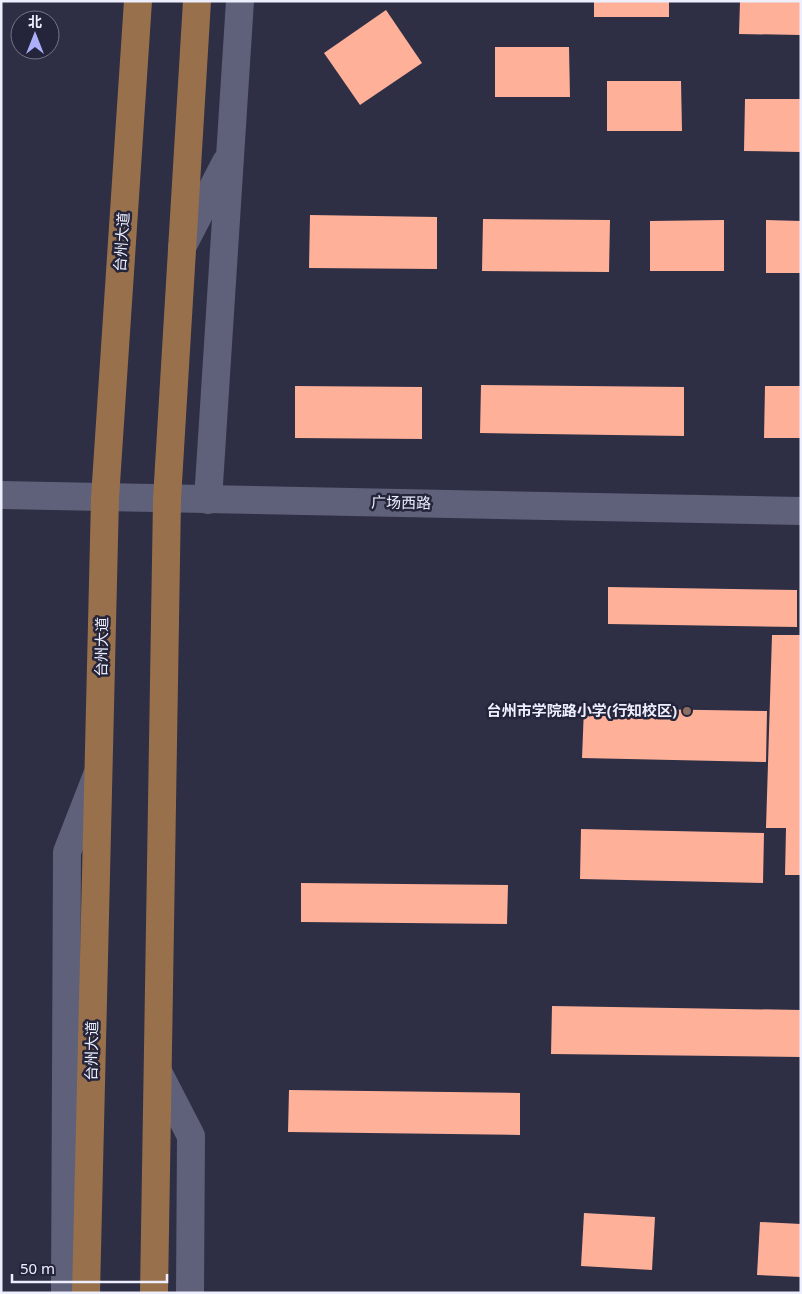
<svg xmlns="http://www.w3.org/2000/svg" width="802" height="1294" font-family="'Noto Sans','Noto Sans SC',sans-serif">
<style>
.building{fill:#feb099}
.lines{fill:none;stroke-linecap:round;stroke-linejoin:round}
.secondary{stroke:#5f6079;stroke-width:28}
.primary{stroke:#98704c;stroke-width:28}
.education-dot{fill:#8d6e63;stroke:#24243a;stroke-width:2}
.labels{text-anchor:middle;stroke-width:5;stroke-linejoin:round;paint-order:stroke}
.street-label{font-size:15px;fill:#eeeffe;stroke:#24243a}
.poi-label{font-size:15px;font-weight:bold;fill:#eeeffe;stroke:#24243a;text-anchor:end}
</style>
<rect width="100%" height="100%" fill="#2e2e44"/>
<g class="building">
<rect x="594" y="1" width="75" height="16"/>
<path d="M 740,1 L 801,1 L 801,35 L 739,34 Z"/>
<path d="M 386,10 L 422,63 L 360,105 L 324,53 Z"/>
<path d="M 495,47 L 569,47 L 570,97 L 495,97 Z"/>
<path d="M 607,81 L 681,81 L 682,131 L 607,131 Z"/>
<path d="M 745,99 L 801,99 L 801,152 L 744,151 Z"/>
<path d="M 310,215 L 437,217 L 437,269 L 309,268 Z"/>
<path d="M 483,219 L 610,220 L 609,272 L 482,271 Z"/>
<path d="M 724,220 L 724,271 L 650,271 L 650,221 Z"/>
<path d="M 766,220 L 801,221 L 801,273 L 766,273 Z"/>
<path d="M 481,385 L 684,387 L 684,436 L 480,433 Z"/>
<path d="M 295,386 L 422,387 L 422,439 L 295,438 Z"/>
<path d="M 765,386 L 801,386 L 801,438 L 764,438 Z"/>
<path d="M 608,587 L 797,590 L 797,627 L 608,624 Z"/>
<path d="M 772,635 L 801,635 L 801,875 L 785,875 L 786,828 L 766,828 Z"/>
<path d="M 584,708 L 767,711 L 766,762 L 582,758 Z"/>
<path d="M 581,829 L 764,833 L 763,883 L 580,879 Z"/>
<path d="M 301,883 L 508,885 L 507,924 L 301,922 Z"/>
<path d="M 552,1006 L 801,1010 L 801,1057 L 551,1054 Z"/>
<path d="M 289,1090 L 520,1093 L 520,1135 L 288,1132 Z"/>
<path d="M 584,1213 L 655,1217 L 652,1270 L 581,1266 Z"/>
<path d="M 760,1222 L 801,1224 L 801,1277 L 757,1275 Z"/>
</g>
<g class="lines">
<g class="secondary">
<path d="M 182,247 L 226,162"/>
<path d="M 1,495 L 801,511"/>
<path d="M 208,500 L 240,1"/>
<path d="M 158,1072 L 191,1136 L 190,1293"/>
<path d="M 65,1293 L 67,852 L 97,775"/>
</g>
<g class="primary">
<path d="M 86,1293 L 105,498 L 138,1"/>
<path d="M 154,1293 L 167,499 L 197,1"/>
</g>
</g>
<circle class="education-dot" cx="687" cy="711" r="5"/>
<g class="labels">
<g class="street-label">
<text transform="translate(122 242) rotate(-86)" y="5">台州大道</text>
<text transform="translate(401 503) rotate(1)" y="5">广场西路</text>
<text transform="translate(102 647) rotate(-89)" y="5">台州大道</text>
<text transform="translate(92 1051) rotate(-89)" y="5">台州大道</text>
</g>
<g class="poi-label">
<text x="677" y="716">台州市学院路小学(行知校区)</text>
</g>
</g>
<rect width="802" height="1294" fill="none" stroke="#eeeffe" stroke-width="5"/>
<g transform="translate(35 35)"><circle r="24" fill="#24243a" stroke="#757588"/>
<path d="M0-4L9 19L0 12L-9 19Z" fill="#adaffb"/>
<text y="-8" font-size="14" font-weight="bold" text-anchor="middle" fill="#eeeffe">北</text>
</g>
<path d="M12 1274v8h155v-8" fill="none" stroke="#eeeffe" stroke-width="2.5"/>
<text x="20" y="1274" font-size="15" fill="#eeeffe" stroke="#24243a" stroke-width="4" paint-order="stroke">50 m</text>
</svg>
